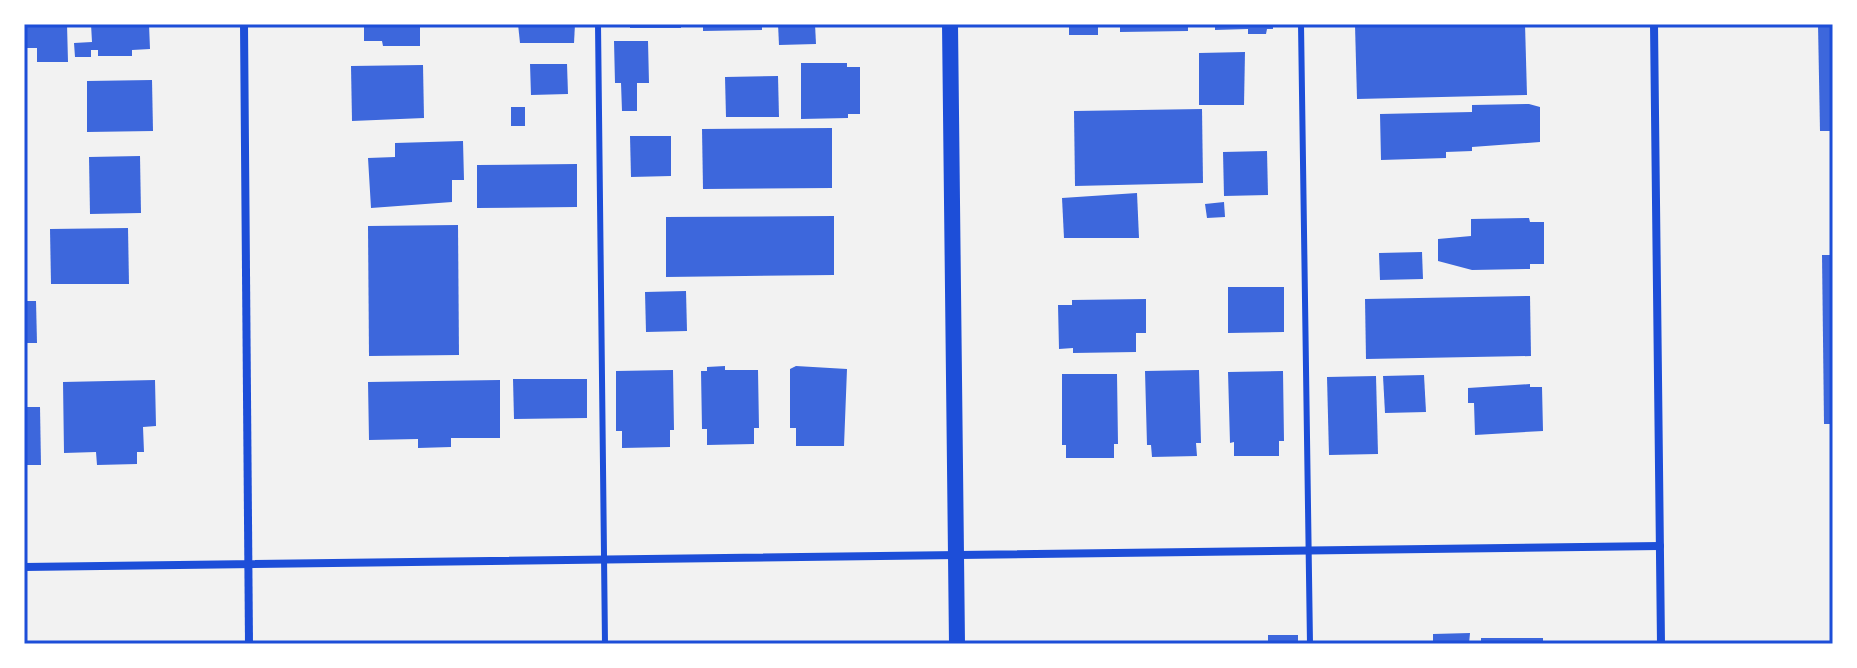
<svg xmlns="http://www.w3.org/2000/svg" width="1857" height="668" font-family="Georgia,serif">
<style>
.building{fill:#3d67dc}
.lines{fill:none;stroke-linecap:round;stroke-linejoin:round}
.service{stroke:#1d4ed8;stroke-width:6}
.minor{stroke:#1d4ed8;stroke-width:8}
.secondary{stroke:#1d4ed8;stroke-width:16}
.neatline{fill:none;stroke:#1d4ed8;stroke-width:3}
</style>
<rect width="100%" height="100%" fill="#f2f2f2"/>
<g class="building">
<path d="M 24,24 L 67,24 L 68,62 L 37,62 L 37,48 L 24,48 Z"/>
<path d="M 91,24 L 149,24 L 150,49 L 132,50 L 132,56 L 98,56 L 98,50 L 91,50 L 91,57 L 75,57 L 74,43 L 92,42 Z"/>
<path d="M 364,24 L 420,24 L 420,46 L 383,46 L 382,41 L 364,41 Z"/>
<path d="M 518,24 L 575,24 L 574,43 L 520,43 Z"/>
<rect x="630" y="24" width="51" height="4"/>
<path d="M 703,24 L 762,24 L 762,30 L 703,31 Z"/>
<path d="M 778,24 L 815,24 L 816,44 L 779,45 Z"/>
<rect x="1069" y="24" width="29" height="11"/>
<path d="M 1120,24 L 1188,24 L 1188,31 L 1120,32 Z"/>
<path d="M 1215,24 L 1273,24 L 1273,29 L 1267,29 L 1266,34 L 1248,34 L 1248,29 L 1215,30 Z"/>
<path d="M 1525,24 L 1527,95 L 1357,99 L 1355,25 Z"/>
<path d="M 1818,24 L 1833,24 L 1833,131 L 1820,131 Z"/>
<path d="M 614,41 L 648,41 L 649,83 L 637,83 L 637,111 L 622,111 L 621,83 L 615,83 Z"/>
<path d="M 1245,52 L 1244,105 L 1199,105 L 1199,53 Z"/>
<path d="M 801,63 L 847,63 L 847,67 L 860,67 L 860,114 L 848,114 L 848,118 L 801,119 Z"/>
<path d="M 530,64 L 567,64 L 568,94 L 531,95 Z"/>
<path d="M 423,65 L 424,118 L 352,121 L 351,66 Z"/>
<path d="M 778,76 L 779,117 L 726,117 L 725,77 Z"/>
<path d="M 152,80 L 153,131 L 87,132 L 87,81 Z"/>
<path d="M 1529,104 L 1540,107 L 1540,142 L 1472,147 L 1472,151 L 1446,152 L 1446,158 L 1381,160 L 1380,114 L 1472,112 L 1472,105 Z"/>
<rect x="511" y="107" width="14" height="19"/>
<path d="M 1202,109 L 1203,183 L 1075,186 L 1074,111 Z"/>
<path d="M 832,128 L 832,188 L 703,189 L 702,129 Z"/>
<path d="M 630,136 L 671,136 L 671,176 L 631,177 Z"/>
<path d="M 463,141 L 464,180 L 452,180 L 452,202 L 371,208 L 368,158 L 395,157 L 395,143 Z"/>
<path d="M 1267,151 L 1268,195 L 1224,196 L 1223,152 Z"/>
<path d="M 140,156 L 141,213 L 90,214 L 89,157 Z"/>
<path d="M 577,164 L 577,207 L 477,208 L 477,165 Z"/>
<path d="M 1137,193 L 1139,238 L 1064,238 L 1062,198 Z"/>
<path d="M 1224,202 L 1225,217 L 1207,218 L 1205,204 Z"/>
<path d="M 834,216 L 834,275 L 666,277 L 666,217 Z"/>
<path d="M 1529,218 L 1530,222 L 1544,222 L 1544,264 L 1530,264 L 1530,269 L 1472,270 L 1438,261 L 1438,239 L 1471,236 L 1471,219 Z"/>
<path d="M 458,225 L 459,355 L 369,356 L 368,226 Z"/>
<path d="M 128,228 L 129,284 L 51,284 L 50,229 Z"/>
<path d="M 1422,252 L 1423,279 L 1380,280 L 1379,253 Z"/>
<path d="M 1822,255 L 1833,255 L 1833,424 L 1824,424 Z"/>
<path d="M 1228,287 L 1284,287 L 1284,332 L 1228,333 Z"/>
<path d="M 686,291 L 687,331 L 646,332 L 645,292 Z"/>
<path d="M 1530,296 L 1531,356 L 1366,359 L 1365,299 Z"/>
<path d="M 1146,299 L 1146,333 L 1136,333 L 1136,352 L 1073,353 L 1073,348 L 1059,349 L 1058,305 L 1072,305 L 1072,300 Z"/>
<path d="M 24,301 L 36,301 L 37,343 L 24,343 Z"/>
<path d="M 725,366 L 725,370 L 758,370 L 759,428 L 754,428 L 754,444 L 707,445 L 707,429 L 702,429 L 701,371 L 707,371 L 707,367 Z"/>
<path d="M 796,366 L 847,369 L 844,446 L 796,446 L 796,428 L 790,428 L 790,369 Z"/>
<path d="M 673,370 L 674,430 L 670,430 L 670,447 L 622,448 L 622,431 L 616,431 L 616,371 Z"/>
<path d="M 1199,370 L 1201,443 L 1196,443 L 1197,456 L 1152,457 L 1151,445 L 1147,445 L 1145,371 Z"/>
<path d="M 1283,371 L 1284,441 L 1279,441 L 1279,456 L 1234,456 L 1234,442 L 1230,443 L 1228,372 Z"/>
<path d="M 1062,374 L 1117,374 L 1118,444 L 1114,444 L 1114,458 L 1066,458 L 1066,445 L 1062,445 Z"/>
<path d="M 1424,375 L 1426,412 L 1385,413 L 1383,376 Z"/>
<path d="M 1376,376 L 1378,454 L 1329,455 L 1327,377 Z"/>
<path d="M 513,379 L 587,379 L 587,418 L 514,419 Z"/>
<path d="M 155,380 L 156,426 L 143,427 L 144,452 L 137,452 L 137,464 L 97,465 L 96,452 L 64,453 L 63,382 Z"/>
<path d="M 500,380 L 500,438 L 451,438 L 451,447 L 418,448 L 418,439 L 369,440 L 368,382 Z"/>
<path d="M 1530,384 L 1530,387 L 1542,387 L 1543,431 L 1475,435 L 1474,403 L 1468,403 L 1468,388 Z"/>
<path d="M 24,407 L 40,407 L 41,465 L 24,465 Z"/>
<path d="M 1470,633 L 1469,644 L 1433,644 L 1433,634 Z"/>
<rect x="1268" y="635" width="30" height="9"/>
<rect x="1481" y="638" width="62" height="6"/>
</g>
<g class="lines">
<g class="service">
<path d="M 598,24 L 605,644"/>
<path d="M 1301,24 L 1310,644"/>
</g>
<g class="minor">
<path d="M 244,24 L 249,644"/>
<path d="M 1654,24 L 1661,644"/>
<path d="M 24,567 L 1660,546"/>
</g>
<path class="secondary" d="M 950,24 L 957,644"/>
</g>
<rect width="1857" height="668" fill="none" stroke="#ffffff" stroke-width="52"/>
<rect x="26" y="26" width="1805" height="616" class="neatline"/>
</svg>
